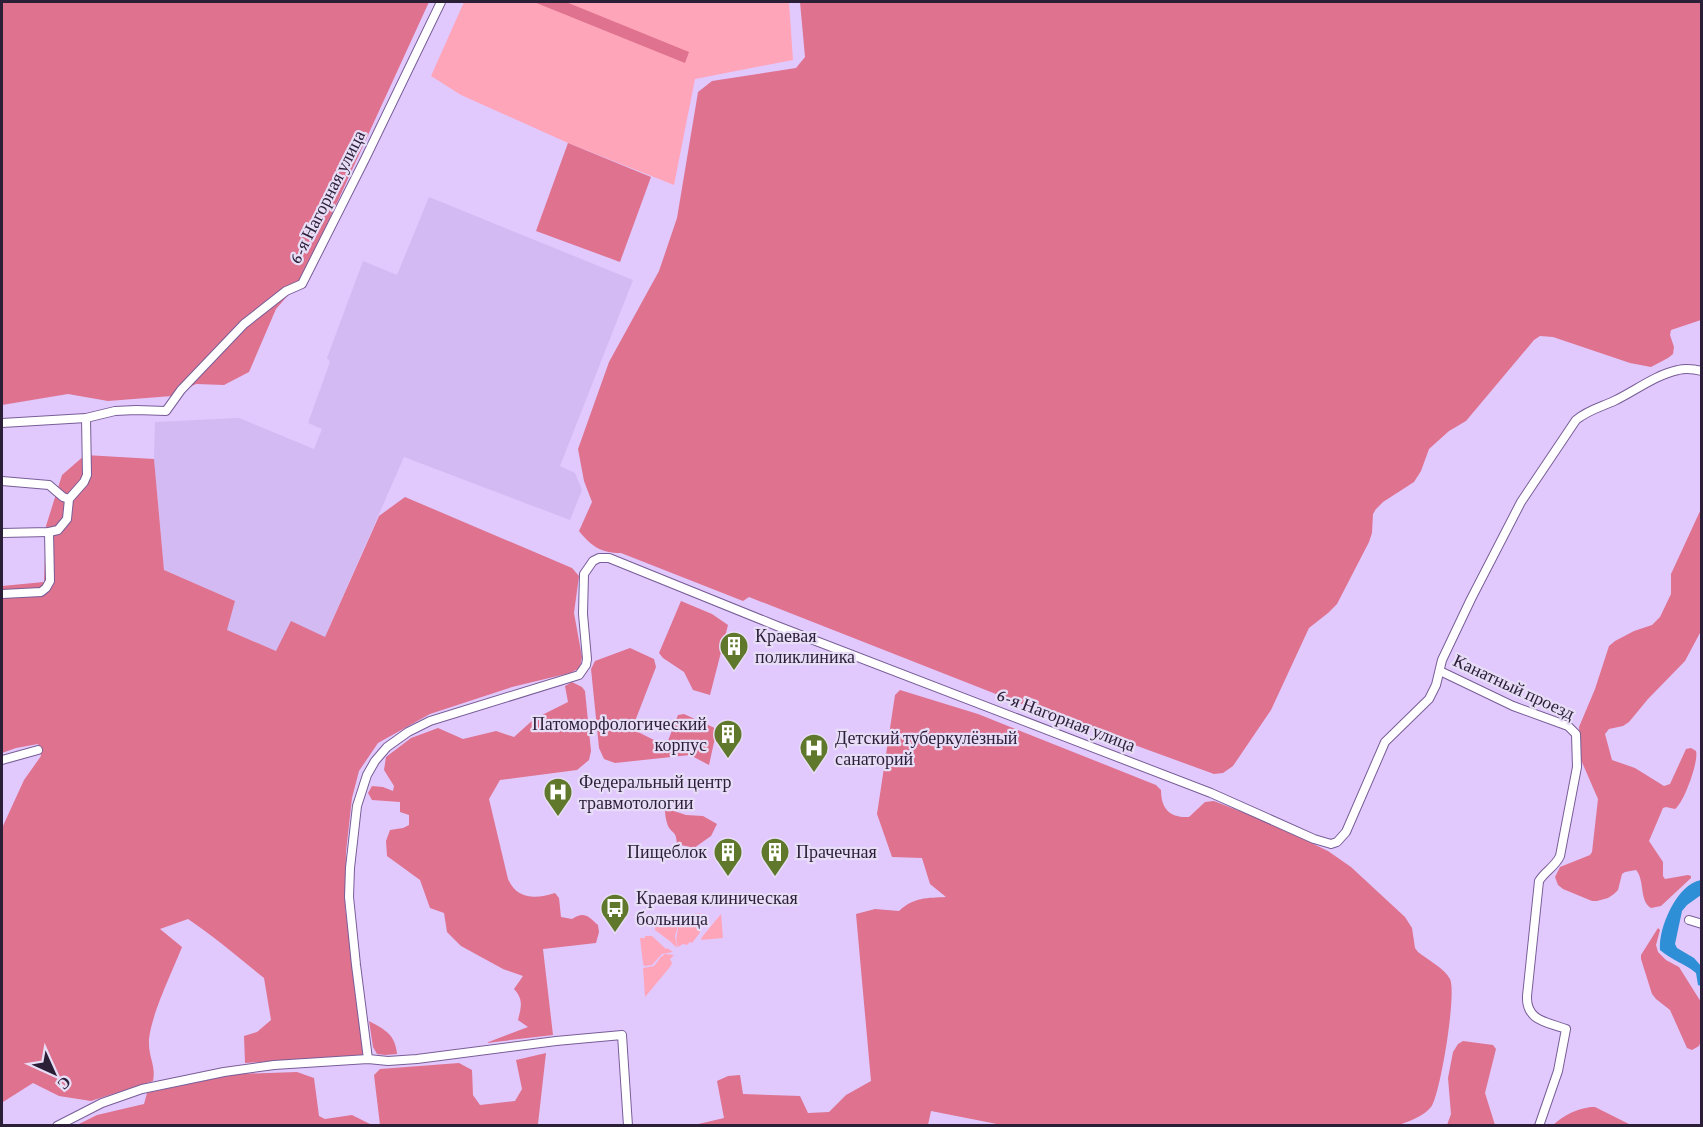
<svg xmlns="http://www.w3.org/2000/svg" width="1703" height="1127" font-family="'Crimson Pro',serif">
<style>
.built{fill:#d3baf2}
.green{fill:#ffa5b9}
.forest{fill:#df728e}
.water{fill:#2e8fd6}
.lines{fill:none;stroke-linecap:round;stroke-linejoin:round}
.minor-casing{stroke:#785d97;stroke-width:10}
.minor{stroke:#fff;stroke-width:8}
.labels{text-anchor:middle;stroke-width:4.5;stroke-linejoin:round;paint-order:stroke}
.street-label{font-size:18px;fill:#2b1f38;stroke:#e8ddf7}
.poi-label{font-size:18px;fill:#2b1f38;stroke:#e8ddf7;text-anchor:start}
</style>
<rect width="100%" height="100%" fill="#e1c9fe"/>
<path class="built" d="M 429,197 L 633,280 L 560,466 L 575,473 L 582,490 L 570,520 L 404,457 L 325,637 L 276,651 L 226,630 L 235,601 L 164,570 L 154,459 L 155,422 L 239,418 L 314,449 L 322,429 L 308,423 L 330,362 L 327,358 L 363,261 L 397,275 Z"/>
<g class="green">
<path d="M 464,2 L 789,2 L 793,60 L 695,79 L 674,185 L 568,143 L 461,95 L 431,76 Z"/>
<path d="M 700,913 L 702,915 C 703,930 701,932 692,943 L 690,942 L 687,945 L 683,944 L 678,947 C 673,936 682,928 676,917 Z"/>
<path d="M 721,914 L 723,938 L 701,940 L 702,937 Z"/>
<path d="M 674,917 L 678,926 L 675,936 L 677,948 L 671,942 L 655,930 L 655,924 L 661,923 L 661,918 Z"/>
<path d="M 645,936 L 652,936 L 666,949 L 667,948 L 673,952 L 662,954 L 652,965 L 644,966 L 643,963 L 640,938 L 645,938 Z"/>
<path d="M 665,954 L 674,955 L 670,959 L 672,963 L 670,967 L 645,997 L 643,968 L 654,966 L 661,957 Z"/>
</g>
<g class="forest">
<path d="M 2,2 L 429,2 L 302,279 L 276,309 L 249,372 L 224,385 L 196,384 L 172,396 L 108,401 L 68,394 L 2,405 Z"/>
<path d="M 534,2 L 566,2 L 689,52 L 685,63 Z"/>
<path d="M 800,2 L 1701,2 L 1701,320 L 1671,330 L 1670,335 L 1674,347 L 1673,354 L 1668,358 L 1651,367 L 1630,363 L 1553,337 L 1540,336 L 1534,340 L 1466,421 L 1449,431 L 1429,449 L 1421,471 L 1414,482 L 1383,502 L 1376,509 L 1373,514 L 1372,533 L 1369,542 L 1337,604 L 1328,613 L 1309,628 L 1271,710 L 1233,766 L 1223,773 L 1214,774 L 1006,698 L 749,597 L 743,601 L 621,553 C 601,553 591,546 579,531 L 592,502 L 584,481 L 578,449 L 609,362 L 659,271 L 677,218 L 698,92 L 712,81 L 796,68 L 805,57 Z"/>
<path d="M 568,143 L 651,177 L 620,262 L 536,231 Z"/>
<path d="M 85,455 L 154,459 L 164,570 L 235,601 L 227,630 L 276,651 L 291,621 L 325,637 L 379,516 L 405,497 L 572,568 L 579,576 L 574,613 L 582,657 L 580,668 L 570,673 L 512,687 L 430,714 L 378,743 L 359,771 L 352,798 L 346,852 L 345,906 L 364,1055 L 245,1063 L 244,1036 L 257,1032 L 271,1020 L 264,978 C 239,958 215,937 188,919 L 160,929 L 182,947 C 173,970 148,1021 149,1044 C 149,1058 156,1066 153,1081 L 91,1101 L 59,1096 L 33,1083 L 3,1102 L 2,1094 L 2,828 L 24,780 L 41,756 L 38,744 L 16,748 L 2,753 L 2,586 L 44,582 L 46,526 L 62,475 Z"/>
<path d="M 1701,509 L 1701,631 L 1685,661 L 1648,699 L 1629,722 L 1623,726 L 1609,729 L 1605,734 L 1612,760 L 1635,768 L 1664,786 L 1670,784 L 1686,749 L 1691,748 L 1696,751 C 1699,761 1684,803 1675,809 L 1666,807 L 1663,808 L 1649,841 L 1663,862 L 1663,876 L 1665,879 L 1688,875 L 1691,876 L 1691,878 L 1661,906 L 1651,908 C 1639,901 1645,880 1636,870 L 1625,872 L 1622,874 L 1618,890 L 1614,894 L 1608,898 L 1597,901 L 1592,901 L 1563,889 L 1558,885 L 1555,877 L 1560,867 L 1590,855 L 1592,852 L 1598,799 L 1581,760 L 1579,727 L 1595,689 L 1609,646 L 1615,641 L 1634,631 L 1652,625 L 1660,617 L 1671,594 L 1671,574 Z"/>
<path d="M 681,601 L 712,614 L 728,625 L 710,695 L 693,690 L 684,672 L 663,658 L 659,653 Z"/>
<path d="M 630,648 L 654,659 L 656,667 L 632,729 L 666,746 L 678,715 L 684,714 L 717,729 L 709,765 L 690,755 L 615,763 L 604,759 L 599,748 L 591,669 L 595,661 Z"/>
<path d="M 572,682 L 582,687 L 585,691 L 591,751 L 589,760 L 577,770 L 500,780 L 489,799 L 508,879 C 517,900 536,899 555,893 L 559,898 L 561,917 L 572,919 C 584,911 588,916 598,925 L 599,932 L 596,943 L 543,949 L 553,1035 L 486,1043 L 528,1027 L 518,1020 C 521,1007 524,1000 514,989 L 523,976 L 503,969 L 461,946 L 447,932 L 444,913 L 430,908 L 420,880 L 387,856 L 386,841 L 390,830 L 403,828 L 409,825 L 409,815 L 400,812 L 400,802 L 372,800 L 368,793 L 372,786 L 383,787 L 393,791 L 394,786 L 384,770 L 386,757 L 411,738 L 438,728 L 463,739 L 496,731 L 514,737 L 534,719 L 568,702 L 565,686 Z"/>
<path d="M 900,690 L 978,714 L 1156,785 L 1161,790 C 1161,809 1170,818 1189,817 L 1205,802 L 1214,801 L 1270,823 L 1328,851 L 1351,867 L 1405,917 L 1412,928 L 1415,948 L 1418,952 C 1428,960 1444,968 1450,979 C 1457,993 1440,1096 1431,1107 C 1423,1117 1409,1121 1399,1125 L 1007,1126 L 931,1111 L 928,1125 L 690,1126 L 724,1118 L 717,1081 L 728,1076 L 740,1075 L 743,1094 L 800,1096 L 808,1113 L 829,1112 L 846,1095 L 871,1081 L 856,914 L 875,909 L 899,911 C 914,897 927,898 946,897 L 930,884 L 922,858 L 892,857 L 877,814 L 895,695 Z"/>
<path d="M 668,809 L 686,815 L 703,816 L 717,824 L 711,836 L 694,848 L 677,844 C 676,830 673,835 668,826 C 666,821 665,815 665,810 Z"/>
<path d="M 1658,928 L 1660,930 L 1656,945 L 1658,952 L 1666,960 L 1679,967 L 1701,1002 L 1701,1040 L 1699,1046 L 1692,1050 L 1687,1048 L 1670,1010 L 1656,999 L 1652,994 L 1641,959 L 1641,955 Z"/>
<path d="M 369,1021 C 386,1030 395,1035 397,1054 L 385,1055 L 377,1054 L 373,1047 Z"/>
<path d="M 1463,1041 L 1493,1045 L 1496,1049 L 1485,1093 L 1495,1125 L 1447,1125 L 1451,1114 L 1448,1078 L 1453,1052 L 1458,1044 Z"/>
<path d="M 546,1053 L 538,1124 L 533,1126 L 380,1125 L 374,1075 L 380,1069 L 459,1063 L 472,1070 L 473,1095 L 480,1105 L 515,1101 L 522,1089 L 516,1060 Z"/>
<path d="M 297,1072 L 314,1078 L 319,1116 L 325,1119 L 352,1115 L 372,1125 L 75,1126 L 97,1115 L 144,1104 L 147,1093 L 235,1074 Z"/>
<path d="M 1591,1107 L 1595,1107 L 1631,1125 L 1553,1125 C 1564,1115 1576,1109 1591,1107 Z"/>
</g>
<path class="water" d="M 1701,880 L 1701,895 L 1687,905 L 1682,911 L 1675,944 L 1677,948 L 1694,958 L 1701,966 L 1701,992 L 1701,986 L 1698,985 L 1696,973 C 1684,963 1673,961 1660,950 C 1658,928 1677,884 1701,880 Z"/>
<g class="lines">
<g class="minor-casing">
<g id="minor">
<path d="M 2,423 L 86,418 L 115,411 L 136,410 L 166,411 L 181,390 L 244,324 L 286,291 L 302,284 L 365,159 L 441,2"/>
<path d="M 2,481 L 49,485 L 63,497 L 69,499"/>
<path d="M 2,533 L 49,532 L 58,530 L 67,519 L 69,499 L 84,482 L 87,475 L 86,418"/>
<path d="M 2,594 L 41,592 L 46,588 L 50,581 L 49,532"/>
<path d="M 1440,671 L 1513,706 L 1568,726 L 1576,734 L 1577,767 L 1560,856 C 1555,867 1545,871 1539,881 L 1527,996 C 1526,1021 1547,1022 1566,1029 L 1558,1071 L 1539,1126"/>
<path d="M 2,760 L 38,750"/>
<path d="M 1689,920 L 1702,924"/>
<path d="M 368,1059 L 356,965 L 349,897 L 350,868 L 357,806 L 367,775 L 375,761 L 387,747 L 408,732 L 430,721 L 579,675 L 586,665 L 587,659 L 583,614 L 584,574 L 593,561 L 599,558 L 609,558 L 777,626 L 1211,793 L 1314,839 L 1331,844 L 1337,842 L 1346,832 L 1385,742 L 1429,699 L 1436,685 L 1442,660 L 1471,599 L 1521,502 L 1576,420 C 1588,410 1601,407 1614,401 C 1635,391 1655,375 1678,370 C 1686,368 1694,369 1702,371"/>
<path d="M 57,1126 L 102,1103 L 142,1089 L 224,1072 L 274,1065 L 368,1059 L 388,1061 L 417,1059 L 556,1041 L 622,1035 L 628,1126"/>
</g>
</g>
<use href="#minor" class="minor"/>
</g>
<defs>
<g id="building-pin" transform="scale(1.5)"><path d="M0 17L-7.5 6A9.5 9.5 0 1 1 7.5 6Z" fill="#5f782b" stroke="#e8ddf7"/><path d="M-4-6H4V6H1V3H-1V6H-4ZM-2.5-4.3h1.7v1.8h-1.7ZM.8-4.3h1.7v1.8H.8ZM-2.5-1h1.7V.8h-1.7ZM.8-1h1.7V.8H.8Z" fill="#fff"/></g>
<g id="hospital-pin" transform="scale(1.5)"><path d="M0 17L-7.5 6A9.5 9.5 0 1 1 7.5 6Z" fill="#5f782b" stroke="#e8ddf7"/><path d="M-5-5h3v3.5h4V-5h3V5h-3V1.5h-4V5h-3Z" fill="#fff"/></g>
<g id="bus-pin" transform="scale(1.5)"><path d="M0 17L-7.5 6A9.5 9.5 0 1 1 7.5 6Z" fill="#5f782b" stroke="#e8ddf7"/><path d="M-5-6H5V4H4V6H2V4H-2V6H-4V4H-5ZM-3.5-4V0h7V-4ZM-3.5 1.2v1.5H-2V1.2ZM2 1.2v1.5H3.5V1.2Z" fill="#fff"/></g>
</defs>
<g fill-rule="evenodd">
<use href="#building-pin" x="734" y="646"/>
<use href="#building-pin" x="728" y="734"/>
<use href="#hospital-pin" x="814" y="748"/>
<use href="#hospital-pin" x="558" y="792"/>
<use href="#building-pin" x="728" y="852"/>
<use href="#building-pin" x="775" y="852"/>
<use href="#bus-pin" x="615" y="908"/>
</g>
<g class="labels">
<g class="street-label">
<text transform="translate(327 197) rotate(-63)" y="6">6-я Нагорная улица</text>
<text transform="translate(1514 687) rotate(25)" y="6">Канатный проезд</text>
<text transform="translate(1066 720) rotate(21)" y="6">6-я Нагорная улица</text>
</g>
<g class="poi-label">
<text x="755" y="642">Краевая<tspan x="755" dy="21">поликлиника</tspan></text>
<text x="707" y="730" text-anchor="end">Патоморфологический<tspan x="707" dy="21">корпус</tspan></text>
<text x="835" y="744">Детский туберкулёзный<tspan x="835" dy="21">санаторий</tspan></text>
<text x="579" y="788">Федеральный центр<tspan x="579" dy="21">травмотологии</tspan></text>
<text x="707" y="858" text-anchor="end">Пищеблок</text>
<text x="796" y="858">Прачечная</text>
<text x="636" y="904">Краевая клиническая<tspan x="636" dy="21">больница</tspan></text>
</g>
</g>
<rect width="1703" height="1127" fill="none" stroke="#2b1f38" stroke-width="6"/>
<g transform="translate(54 1073) rotate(135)" stroke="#e8ddf7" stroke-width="4.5" paint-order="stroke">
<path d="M0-4.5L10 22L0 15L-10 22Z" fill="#2b1f38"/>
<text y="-9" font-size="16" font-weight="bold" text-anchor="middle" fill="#2b1f38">С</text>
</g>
</svg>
